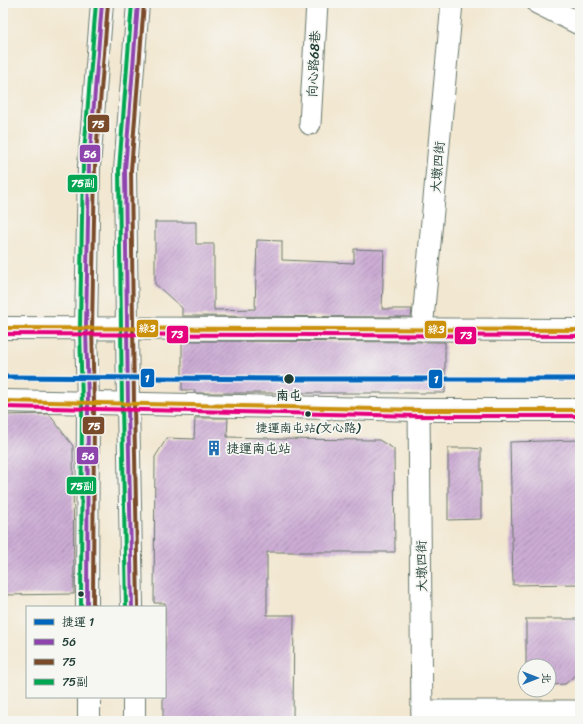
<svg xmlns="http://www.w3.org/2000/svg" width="583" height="724" font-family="Sriracha,'LXGW WenKai TC',sans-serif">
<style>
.building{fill:url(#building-hatch)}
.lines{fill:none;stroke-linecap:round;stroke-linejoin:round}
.street-casing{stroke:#69786b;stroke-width:23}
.secondary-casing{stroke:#69786b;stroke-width:24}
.street{stroke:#fff;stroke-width:21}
.secondary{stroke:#fff;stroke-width:22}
.bus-1-casing{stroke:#f6f6f2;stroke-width:7}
.bus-2-casing{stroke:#f6f6f2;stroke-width:7}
.bus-3-casing{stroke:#f6f6f2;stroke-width:7}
.bus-4-casing{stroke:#f6f6f2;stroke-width:7}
.bus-5-casing{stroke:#f6f6f2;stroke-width:7}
.bus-1{stroke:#8e44ad;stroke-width:4}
.bus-2{stroke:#7a4b2a;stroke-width:4}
.bus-3{stroke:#00a651;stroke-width:4}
.bus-4{stroke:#cc910a;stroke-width:4}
.bus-5{stroke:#e5007d;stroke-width:4}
.metro-1-casing{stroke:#f6f6f2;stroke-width:8}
.metro-1{stroke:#0065bd;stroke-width:5}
.stop-dot{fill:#1f3d34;stroke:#f6f6f2;stroke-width:1.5}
.labels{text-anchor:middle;stroke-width:3.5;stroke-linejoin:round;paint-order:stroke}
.bus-label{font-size:12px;fill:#1f3d34;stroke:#f6f6f2}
.street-label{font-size:13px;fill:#1f3d34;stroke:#f6f6f2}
.stop-label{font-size:13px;font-weight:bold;fill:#1f3d34;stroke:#f6f6f2}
.poi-label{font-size:13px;fill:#1f3d34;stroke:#f6f6f2;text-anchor:start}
.line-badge{stroke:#f6f6f2;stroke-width:1.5}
.badge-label{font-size:11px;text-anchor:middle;font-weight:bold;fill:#fff}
</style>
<defs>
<pattern id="building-hatch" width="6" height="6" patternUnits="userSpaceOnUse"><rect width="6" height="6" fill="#ccacd4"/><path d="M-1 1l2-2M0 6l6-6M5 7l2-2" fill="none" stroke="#a58dad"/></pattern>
</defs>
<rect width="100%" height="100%" fill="#f6f6f2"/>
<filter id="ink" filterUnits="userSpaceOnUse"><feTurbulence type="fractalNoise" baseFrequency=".025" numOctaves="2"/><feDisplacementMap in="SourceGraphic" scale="8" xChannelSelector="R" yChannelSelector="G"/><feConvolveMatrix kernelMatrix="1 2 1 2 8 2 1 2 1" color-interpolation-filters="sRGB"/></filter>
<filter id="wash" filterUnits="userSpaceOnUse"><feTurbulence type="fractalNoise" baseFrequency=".012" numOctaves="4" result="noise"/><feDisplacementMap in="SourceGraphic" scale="16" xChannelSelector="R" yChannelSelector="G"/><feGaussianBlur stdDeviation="0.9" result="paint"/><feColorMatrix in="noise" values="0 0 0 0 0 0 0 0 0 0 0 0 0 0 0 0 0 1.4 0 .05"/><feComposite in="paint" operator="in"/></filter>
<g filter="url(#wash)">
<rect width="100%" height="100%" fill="#f2e7d0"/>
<g id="blocks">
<g class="building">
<path d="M 155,222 L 196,222 L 196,244 L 214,244 L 214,310 L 255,309 L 257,240 L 282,241 L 282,260 L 354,263 L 354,249 L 384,250 L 382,309 L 412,309 L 411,317 L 182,316 L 182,308 L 155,284 Z"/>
<path d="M 182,341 L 445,342 L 445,393 L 195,393 L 195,390 L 182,390 Z"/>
<path d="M 49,414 L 73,446 L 74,594 L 3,595 L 3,415 Z"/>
<path d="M 195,418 L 228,418 L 227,437 L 268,438 L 268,439 L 379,440 L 394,449 L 395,552 L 267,552 L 267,615 L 294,615 L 293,721 L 163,721 L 163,697 L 165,697 L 165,603 L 154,603 L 155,457 L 167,438 L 194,439 Z"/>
<path d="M 580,440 L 580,584 L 513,585 L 510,442 Z"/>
<path d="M 448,448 L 471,448 L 481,449 L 481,519 L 448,520 Z"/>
<path d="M 526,619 L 580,619 L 580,667 L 576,675 L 565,684 L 549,685 L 549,666 L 526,666 Z"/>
</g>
</g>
</g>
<g filter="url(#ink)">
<use href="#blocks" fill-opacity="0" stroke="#69786b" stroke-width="1"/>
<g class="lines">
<g class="street-casing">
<g id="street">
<path d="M 310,124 L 317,3"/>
<path d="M 422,330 L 452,3"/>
<path d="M 419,410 L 422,721"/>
<path d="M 422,711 L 580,711"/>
</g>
</g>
<g class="secondary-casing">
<g id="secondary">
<path d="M 538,3 L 580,24"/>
<path d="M 3,328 L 580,330"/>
<path d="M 3,401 L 419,410 L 580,410"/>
<path d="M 87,607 L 88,403 L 86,328 L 89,166 L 102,3"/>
<path d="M 132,607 L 128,404 L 125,170 L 138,3"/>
<path d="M 89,697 L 89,721"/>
<path d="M 134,697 L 134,721"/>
</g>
</g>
<use href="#street" class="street"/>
<use href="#secondary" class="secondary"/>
<g class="bus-1-casing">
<g id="bus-1">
<path d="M 87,607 L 88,403 L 86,328 L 89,166 L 102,3"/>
<path d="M 132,607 L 128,404 L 125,170 L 138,3"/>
</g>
</g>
<g class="bus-2-casing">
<g id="bus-2">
<path d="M 93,607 L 94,403 L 92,328 L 95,166 L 108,3"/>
<path d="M 138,607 L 134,404 L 131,170 L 144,3"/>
</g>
</g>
<g class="bus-3-casing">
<g id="bus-3">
<path d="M 81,607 L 82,403 L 80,328 L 83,166 L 96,3"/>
<path d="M 126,607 L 122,404 L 119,170 L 132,3"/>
</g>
</g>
<g class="bus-4-casing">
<g id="bus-4">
<path d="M 3,328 L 580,330"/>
<path d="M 3,401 L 419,410 L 580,410"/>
</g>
</g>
<g class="bus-5-casing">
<g id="bus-5">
<path d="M 3,334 L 580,336"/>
<path d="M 3,407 L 419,416 L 580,416"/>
</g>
</g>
<use href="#bus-1" class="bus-1"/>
<use href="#bus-2" class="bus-2"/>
<use href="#bus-3" class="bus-3"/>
<use href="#bus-4" class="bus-4"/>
<use href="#bus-5" class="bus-5"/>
<g class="metro-1-casing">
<path id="metro-1" d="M 3,377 L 289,379 L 580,379"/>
</g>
<use href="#metro-1" class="metro-1"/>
</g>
</g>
<defs>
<g id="building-bare" transform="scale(1.2)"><path d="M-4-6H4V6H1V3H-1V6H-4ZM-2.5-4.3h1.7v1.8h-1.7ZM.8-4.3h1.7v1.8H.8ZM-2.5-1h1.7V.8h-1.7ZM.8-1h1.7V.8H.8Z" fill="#1f6fb2" stroke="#f6f6f2" stroke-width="2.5" paint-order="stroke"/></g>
</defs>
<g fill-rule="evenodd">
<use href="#building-bare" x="214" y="448"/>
</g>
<g class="stop-dot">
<circle cx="289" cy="379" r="5.5"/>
<circle cx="308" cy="414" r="3.5"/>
<circle cx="81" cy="594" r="3.5"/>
</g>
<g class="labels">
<g class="bus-label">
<text x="308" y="432">捷運南屯站(文心路)</text>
</g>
<g class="street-label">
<text transform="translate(313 64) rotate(-87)" y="5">向心路68巷</text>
<text transform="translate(437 167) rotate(-85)" y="5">大墩四街</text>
<text transform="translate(421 566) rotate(-91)" y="5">大墩四街</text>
</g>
<g class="stop-label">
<text x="289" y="400">南屯</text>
</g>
<g class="poi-label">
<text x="226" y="453">捷運南屯站</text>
</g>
</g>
<g class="line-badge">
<rect x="87" y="114" width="23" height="19" rx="4" fill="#7a4b2a"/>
<rect x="79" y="144" width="22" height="19" rx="4" fill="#8e44ad"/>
<rect x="67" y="174" width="31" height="19" rx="4" fill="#00a651"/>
<rect x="136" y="319" width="23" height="19" rx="4" fill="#cc910a"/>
<rect x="424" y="320" width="23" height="19" rx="4" fill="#cc910a"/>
<rect x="166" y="325" width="23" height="19" rx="4" fill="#e5007d"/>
<rect x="454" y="326" width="23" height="19" rx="4" fill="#e5007d"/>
<rect x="140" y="368" width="15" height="20" rx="4" fill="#0065bd"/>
<rect x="428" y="369" width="15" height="20" rx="4" fill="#0065bd"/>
<rect x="82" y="416" width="23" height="19" rx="4" fill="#7a4b2a"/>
<rect x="76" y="446" width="23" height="19" rx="4" fill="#8e44ad"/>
<rect x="66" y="476" width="31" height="19" rx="4" fill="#00a651"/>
</g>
<g class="badge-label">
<text x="98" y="128">75</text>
<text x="90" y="158">56</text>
<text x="83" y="187">75副</text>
<text x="147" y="332">綠3</text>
<text x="436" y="333">綠3</text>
<text x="177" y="338">73</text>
<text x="466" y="339">73</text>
<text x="147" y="382">1</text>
<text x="436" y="383">1</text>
<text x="94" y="430">75</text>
<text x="88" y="460">56</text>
<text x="82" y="490">75副</text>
</g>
<rect width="583" height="724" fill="none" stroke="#f6f6f2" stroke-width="16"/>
<rect x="26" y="606" width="140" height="92" fill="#f6f6f2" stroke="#a0aca6"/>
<rect x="34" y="619" width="20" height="6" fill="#0065bd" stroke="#a0aca6"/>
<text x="62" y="626" font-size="12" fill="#1f3d34">捷運 1</text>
<rect x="34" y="639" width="20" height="6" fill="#8e44ad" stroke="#a0aca6"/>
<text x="62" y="646" font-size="12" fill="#1f3d34">56</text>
<rect x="34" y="659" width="20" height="6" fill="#7a4b2a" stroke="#a0aca6"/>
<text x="62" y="666" font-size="12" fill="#1f3d34">75</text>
<rect x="34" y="679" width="20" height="6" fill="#00a651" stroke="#a0aca6"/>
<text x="62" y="686" font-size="12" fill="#1f3d34">75副</text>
<g transform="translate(537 678) rotate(90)"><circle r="19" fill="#f6f6f2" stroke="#a0aca6"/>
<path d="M0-3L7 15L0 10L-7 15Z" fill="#1f6fb2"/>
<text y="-6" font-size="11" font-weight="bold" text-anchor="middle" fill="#1f3d34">北</text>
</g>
</svg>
